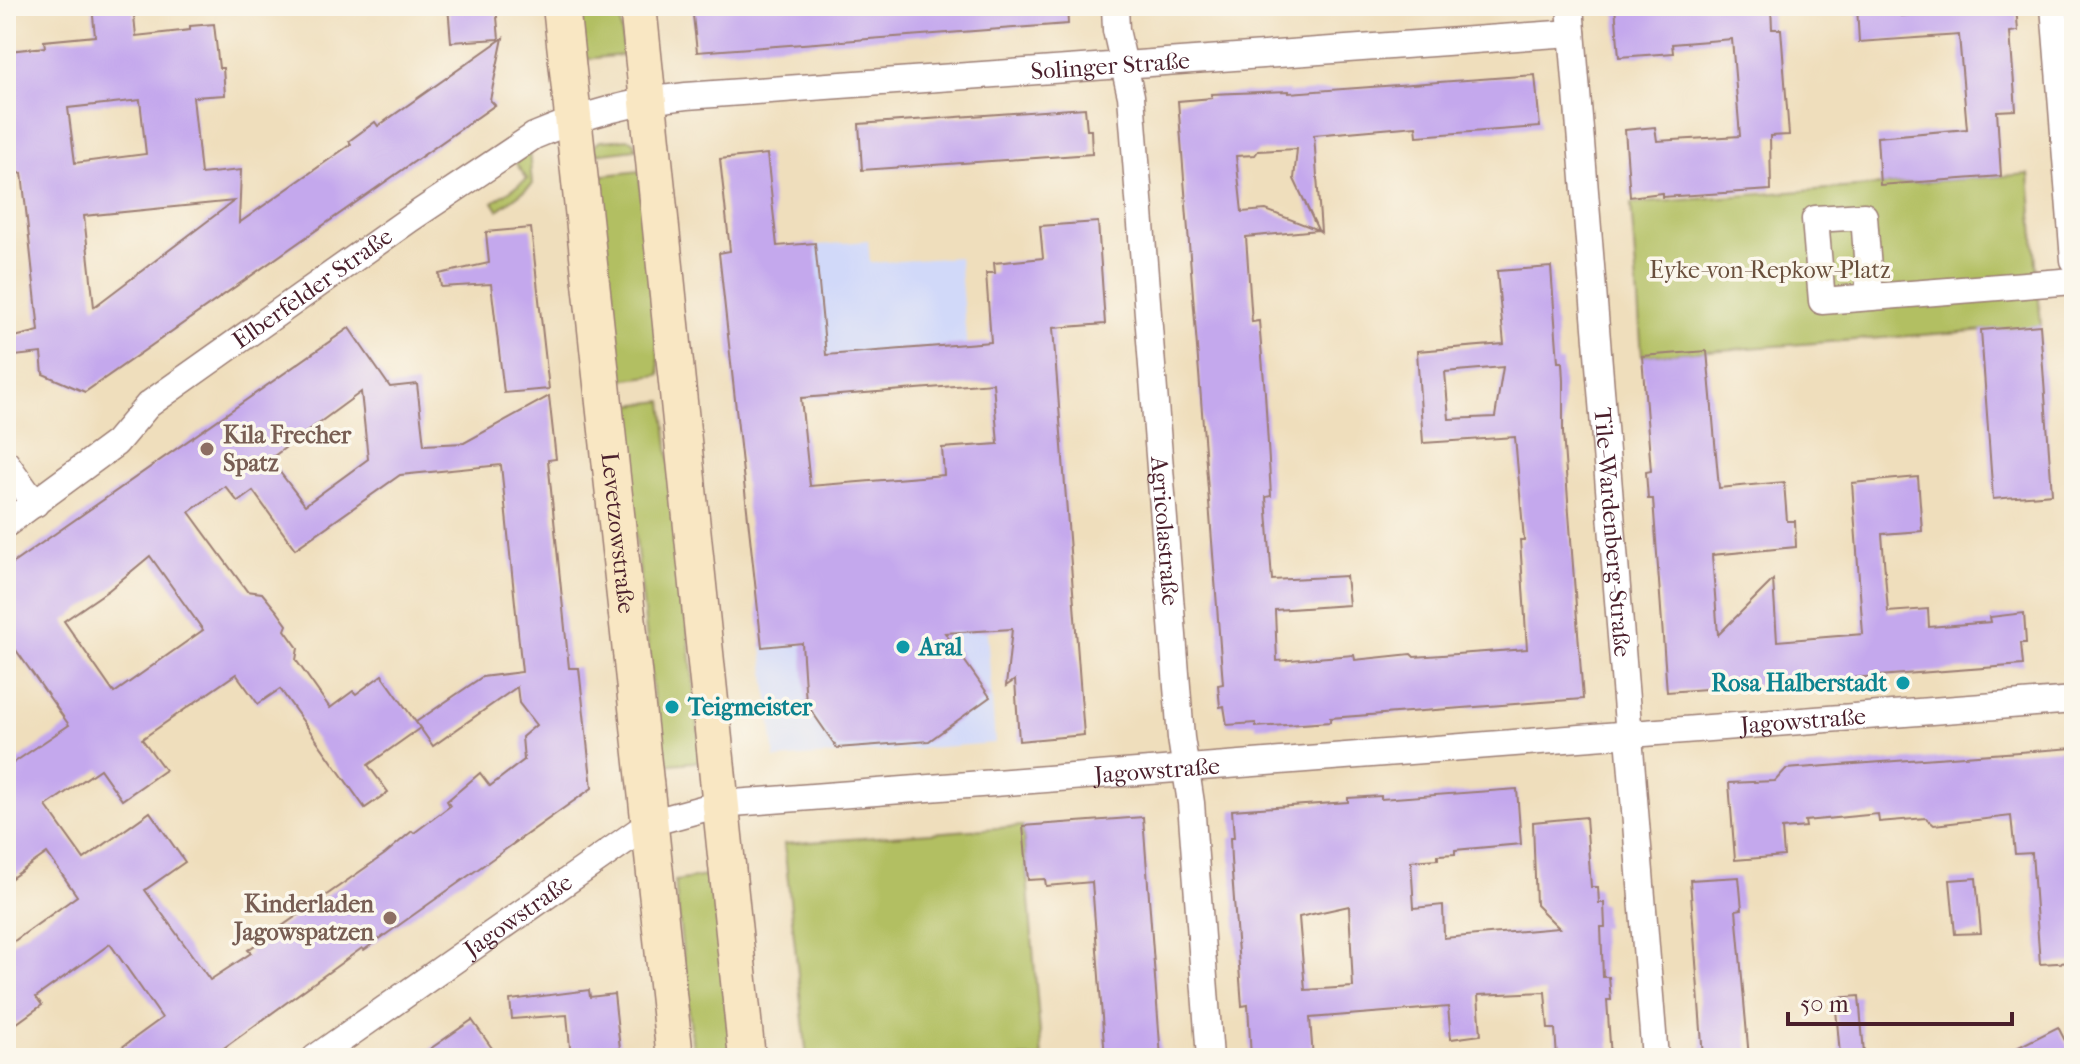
<svg xmlns="http://www.w3.org/2000/svg" width="2080" height="1064" font-family="'IM FELL French Canon',serif">
<style>
.built{fill:#d1d9f9}
.green{fill:#b2bf62;stroke:#7e6f46;stroke-width:2}
.building{fill:#c4a8ed;fill-rule:evenodd}
.lines{fill:none;stroke-linecap:round;stroke-linejoin:round}
.street-casing{stroke:#9c7e74;stroke-width:29}
.secondary-casing{stroke:#9c7e74;stroke-width:39}
.street{stroke:#fff;stroke-width:26}
.secondary{stroke:#f9e7c3;stroke-width:36}
.education-dot{fill:#8d6e63;stroke:#fbf7ec;stroke-width:3}
.culture-dot{fill:#0f9aa8;stroke:#fbf7ec;stroke-width:3}
.labels{text-anchor:middle;stroke-width:7;stroke-linejoin:round;paint-order:stroke}
.street-label{font-size:24px;fill:#4a1f2b;stroke:#fbf7ec}
.park-label{font-size:24px;fill:#694f3c;stroke:#fbf7ec}
.education-label{font-size:24px;font-weight:bold;fill:#785e54;stroke:#fbf7ec;text-anchor:start}
.culture-label{font-size:24px;font-weight:bold;fill:#0d838f;stroke:#fbf7ec;text-anchor:start}
</style>
<rect width="100%" height="100%" fill="#fbf7ec"/>
<filter id="ink" filterUnits="userSpaceOnUse"><feTurbulence type="fractalNoise" baseFrequency=".0125" numOctaves="2"/><feDisplacementMap in="SourceGraphic" scale="16" xChannelSelector="R" yChannelSelector="G"/><feConvolveMatrix kernelMatrix="1 2 1 2 8 2 1 2 1" color-interpolation-filters="sRGB"/></filter>
<filter id="wash" filterUnits="userSpaceOnUse"><feTurbulence type="fractalNoise" baseFrequency=".006" numOctaves="4" result="noise"/><feDisplacementMap in="SourceGraphic" scale="32" xChannelSelector="R" yChannelSelector="G"/><feGaussianBlur stdDeviation="1.8" result="paint"/><feColorMatrix in="noise" values="0 0 0 0 0 0 0 0 0 0 0 0 0 0 0 0 0 1.4 0 .05"/><feComposite in="paint" operator="in"/></filter>
<g filter="url(#wash)">
<rect width="100%" height="100%" fill="#efdebc"/>
<g class="built">
<path d="M 868,241 L 870,263 L 959,257 L 970,385 L 736,405 L 719,253 Z"/>
<path d="M 987,630 L 995,743 L 775,759 L 762,647 Z"/>
</g>
<g class="green">
<path d="M 580,6 L 619,6 L 624,55 L 585,59 Z"/>
<path d="M 630,139 L 635,142 L 636,149 L 595,154 L 594,146 L 600,141 Z"/>
<path d="M 529,151 L 532,185 L 498,210 L 493,202 L 527,179 L 515,162 Z"/>
<path d="M 639,171 L 660,375 L 619,380 L 597,176 Z"/>
<path d="M 2029,174 L 2041,326 L 1642,356 L 1631,204 Z"/>
<path d="M 663,401 L 702,761 L 661,765 L 621,406 Z"/>
<path d="M 1023,826 L 1042,1058 L 807,1058 L 784,844 Z"/>
<path d="M 713,875 L 733,1058 L 694,1058 L 675,881 Z"/>
</g>
<g id="blocks">
<g class="building">
<path d="M 92,6 L 133,6 L 136,36 L 190,30 L 190,26 L 214,24 L 219,68 L 223,68 L 225,95 L 193,97 L 201,174 L 241,170 L 239,223 L 351,144 L 349,141 L 375,122 L 378,126 L 503,38 L 490,100 L 495,105 L 85,392 L 43,374 L 41,353 L 6,357 L 6,339 L 39,331 L 22,173 L 17,174 L 6,59 L 10,59 L 9,51 L 45,47 L 44,41 L 95,36 ZM 140,100 L 146,154 L 75,163 L 68,108 ZM 234,201 L 94,307 L 84,216 Z"/>
<path d="M 448,6 L 496,6 L 499,39 L 451,42 Z"/>
<path d="M 692,6 L 1067,6 L 1068,24 L 697,52 Z"/>
<path d="M 1615,6 L 1771,6 L 1772,29 L 1781,29 L 1789,135 L 1770,136 L 1771,190 L 1662,197 L 1662,193 L 1630,197 L 1625,130 L 1655,127 L 1657,141 L 1740,136 L 1732,39 L 1672,44 L 1673,53 L 1619,57 Z"/>
<path d="M 1857,6 L 1901,6 L 1901,16 L 1955,10 L 1955,6 L 2016,6 L 2018,31 L 2010,32 L 2016,110 L 1997,111 L 2001,176 L 1880,185 L 1877,137 L 1967,129 L 1959,35 L 1859,42 Z"/>
<path d="M 1535,75 L 1540,127 L 1417,136 L 1416,126 L 1314,135 L 1321,232 L 1318,230 L 1246,237 L 1252,322 L 1259,321 L 1265,393 L 1271,496 L 1266,497 L 1272,580 L 1346,576 L 1349,605 L 1275,610 L 1277,661 L 1354,655 L 1355,660 L 1411,654 L 1414,657 L 1527,649 L 1520,540 L 1524,540 L 1515,437 L 1423,443 L 1417,351 L 1504,344 L 1497,271 L 1551,267 L 1558,362 L 1562,362 L 1563,381 L 1563,433 L 1583,699 L 1330,718 L 1330,722 L 1256,727 L 1256,723 L 1227,725 L 1224,706 L 1220,707 L 1218,685 L 1223,684 L 1178,101 L 1212,98 L 1211,94 L 1289,91 L 1289,93 ZM 1297,149 L 1294,179 L 1318,230 L 1266,210 L 1242,212 L 1236,156 L 1255,155 L 1258,151 ZM 1503,367 L 1495,417 L 1449,419 L 1445,372 Z"/>
<path d="M 1085,108 L 1087,130 L 1091,130 L 1092,154 L 862,170 L 859,124 Z"/>
<path d="M 767,154 L 777,246 L 815,243 L 826,355 L 991,342 L 986,273 L 995,273 L 994,263 L 1043,258 L 1040,226 L 1098,222 L 1105,324 L 1053,328 L 1084,735 L 1019,741 L 1015,680 L 1006,686 L 1012,629 L 945,633 L 990,697 L 929,741 L 837,748 L 806,703 L 802,643 L 762,647 L 719,253 L 730,251 L 720,159 ZM 993,383 L 998,444 L 942,448 L 944,475 L 810,486 L 801,398 Z"/>
<path d="M 531,228 L 549,389 L 504,393 L 491,284 L 441,287 L 439,274 L 489,263 L 486,232 Z"/>
<path d="M 2040,325 L 2052,494 L 1993,499 L 1981,330 Z"/>
<path d="M 349,328 L 390,387 L 417,384 L 424,445 L 464,443 L 549,396 L 556,459 L 548,460 L 569,668 L 579,668 L 592,788 L 364,950 L 362,948 L 210,1058 L 107,1058 L 162,1018 L 110,944 L 36,997 L 42,1005 L 6,1031 L 6,947 L 77,896 L 47,853 L 6,882 L 6,768 L 69,725 L 6,636 L 6,568 ZM 361,392 L 368,459 L 305,505 L 270,459 ZM 501,465 L 522,672 L 482,677 L 416,722 L 433,746 L 517,687 L 519,703 L 536,725 L 522,737 L 524,760 L 490,786 L 480,773 L 447,801 L 450,806 L 414,833 L 412,831 L 385,854 L 248,950 L 251,953 L 210,980 L 145,890 L 185,862 L 150,812 L 84,859 L 46,806 L 100,769 L 122,800 L 165,770 L 142,739 L 236,674 L 258,704 L 280,689 L 365,808 L 388,792 L 368,765 L 420,728 L 382,675 L 356,694 L 353,691 L 330,708 L 296,660 L 298,648 L 285,630 L 287,625 L 277,611 L 262,593 L 247,591 L 189,512 L 225,486 L 238,502 L 253,491 L 295,549 L 400,475 ZM 150,556 L 203,630 L 114,693 L 64,621 L 109,590 Z"/>
<path d="M 1707,351 L 1719,488 L 1784,482 L 1787,521 L 1795,521 L 1796,547 L 1712,555 L 1718,635 L 1773,580 L 1777,641 L 1863,634 L 1852,483 L 1918,477 L 1922,531 L 1882,534 L 1888,612 L 1928,609 L 1929,627 L 1991,622 L 1990,617 L 2024,613 L 2026,643 L 2021,643 L 2023,665 L 1667,692 L 1653,499 L 1648,499 L 1646,472 L 1651,471 L 1642,356 Z"/>
<path d="M 2073,748 L 2074,962 L 2040,964 L 2032,853 L 2015,854 L 2011,816 L 1934,825 L 1926,818 L 1879,822 L 1878,814 L 1805,821 L 1806,827 L 1782,829 L 1784,856 L 1735,860 L 1729,783 L 1775,781 L 1786,769 Z"/>
<path d="M 1517,789 L 1521,844 L 1455,850 L 1455,854 L 1438,855 L 1438,859 L 1411,861 L 1414,908 L 1443,905 L 1444,938 L 1559,928 L 1536,905 L 1533,822 L 1586,817 L 1591,887 L 1598,887 L 1599,903 L 1604,903 L 1605,927 L 1601,927 L 1603,977 L 1609,977 L 1611,1000 L 1607,1000 L 1611,1058 L 1557,1058 L 1555,1029 L 1548,1029 L 1545,992 L 1478,995 L 1481,1035 L 1451,1039 L 1448,1007 L 1310,1018 L 1313,1058 L 1251,1058 L 1248,1005 L 1242,1006 L 1231,860 L 1230,838 L 1234,838 L 1232,810 L 1348,802 L 1348,798 L 1381,796 L 1381,799 ZM 1349,906 L 1353,987 L 1305,990 L 1299,917 Z"/>
<path d="M 1143,817 L 1161,1058 L 1105,1058 L 1092,882 L 1046,886 L 1045,879 L 1028,880 L 1023,826 Z"/>
<path d="M 1739,877 L 1742,909 L 1736,910 L 1749,1058 L 1703,1058 L 1690,880 Z"/>
<path d="M 1976,878 L 1981,933 L 1955,934 L 1950,880 Z"/>
<path d="M 589,990 L 590,997 L 614,994 L 621,1058 L 571,1058 L 567,1015 L 512,1019 L 510,1000 Z"/>
<path d="M 1859,996 L 1864,1053 L 1840,1055 L 1835,998 Z"/>
<path d="M 472,1020 L 499,1058 L 417,1058 Z"/>
<path d="M 2058,1027 L 2074,1058 L 1997,1058 Z"/>
</g>
</g>
</g>
<g filter="url(#ink)">
<use href="#blocks" fill-opacity="0" stroke="#9c7e74" stroke-width="2"/>
<g class="lines">
<g class="street-casing">
<g id="street">
<path id="s1" d="M 1115,6 L 1116,30 L 1131,96 L 1181,738 L 1191,803 L 1210,1058"/>
<path id="s2" d="M 1570,6 L 1655,1058"/>
<path d="M 2054,6 L 2074,260"/>
<path d="M 1870,297 L 1864,216 L 1815,219 L 1822,301 L 2074,281"/>
<path d="M 6,463 L 35,504"/>
<path id="s3" d="M 6,524 L 116,443 L 148,405 L 159,397 L 410,219 L 534,136 C 586,114 630,102 686,96 L 1572,33"/>
<path id="s4" d="M 315,1058 L 650,823 L 720,804 L 2074,700"/>
</g>
</g>
<g class="secondary-casing">
<g id="secondary">
<path id="s5" d="M 561,6 L 675,1058"/>
<path d="M 638,6 L 747,1058"/>
</g>
</g>
<use href="#street" class="street"/>
<use href="#secondary" class="secondary"/>
</g>
</g>
<g class="education-dot">
<circle cx="207" cy="449" r="8"/>
<circle cx="390" cy="918" r="8"/>
</g>
<g class="culture-dot">
<circle cx="903" cy="647" r="8"/>
<circle cx="1903" cy="683" r="8"/>
<circle cx="672" cy="707" r="8"/>
</g>
<g class="labels">
<g class="street-label">
<text dy="8" stroke="none"><textPath href="#s3" startOffset="1240">Solinger Straße</textPath></text>
<text dy="8" stroke="none"><textPath href="#s3" startOffset="388">Elberfelder Straße</textPath></text>
<text dy="8" stroke="none"><textPath href="#s5" startOffset="530">Levetzowstraße</textPath></text>
<text dy="8" stroke="none"><textPath href="#s1" startOffset="528">Agricolastraße</textPath></text>
<text dy="8" stroke="none"><textPath href="#s2" startOffset="528">Tile-Wardenberg-Straße</textPath></text>
<text dy="8" stroke="none"><textPath href="#s4" startOffset="1568">Jagowstraße</textPath></text>
<text dy="8" stroke="none"><textPath href="#s4" startOffset="920">Jagowstraße</textPath></text>
<text dy="8" stroke="none"><textPath href="#s4" startOffset="248">Jagowstraße</textPath></text>
</g>
<g class="park-label">
<text x="1770" y="278">Eyke-von-Repkow-Platz</text>
</g>
<g class="education-label">
<text x="223" y="443">Kila Frecher<tspan x="223" dy="28">Spatz</tspan></text>
<text x="374" y="912" text-anchor="end">Kinderladen<tspan x="374" dy="28">Jagowspatzen</tspan></text>
</g>
<g class="culture-label">
<text x="919" y="655">Aral</text>
<text x="1887" y="691" text-anchor="end">Rosa Halberstadt</text>
<text x="688" y="715">Teigmeister</text>
</g>
</g>
<rect width="2080" height="1064" fill="none" stroke="#fbf7ec" stroke-width="32"/>
<path d="M1788 1012v12h224v-12" fill="none" stroke="#4a1f2b" stroke-width="4"/>
<text x="1800" y="1012" font-size="24" fill="#4a1f2b" stroke="#fbf7ec" stroke-width="6" paint-order="stroke">50 m</text>
</svg>
